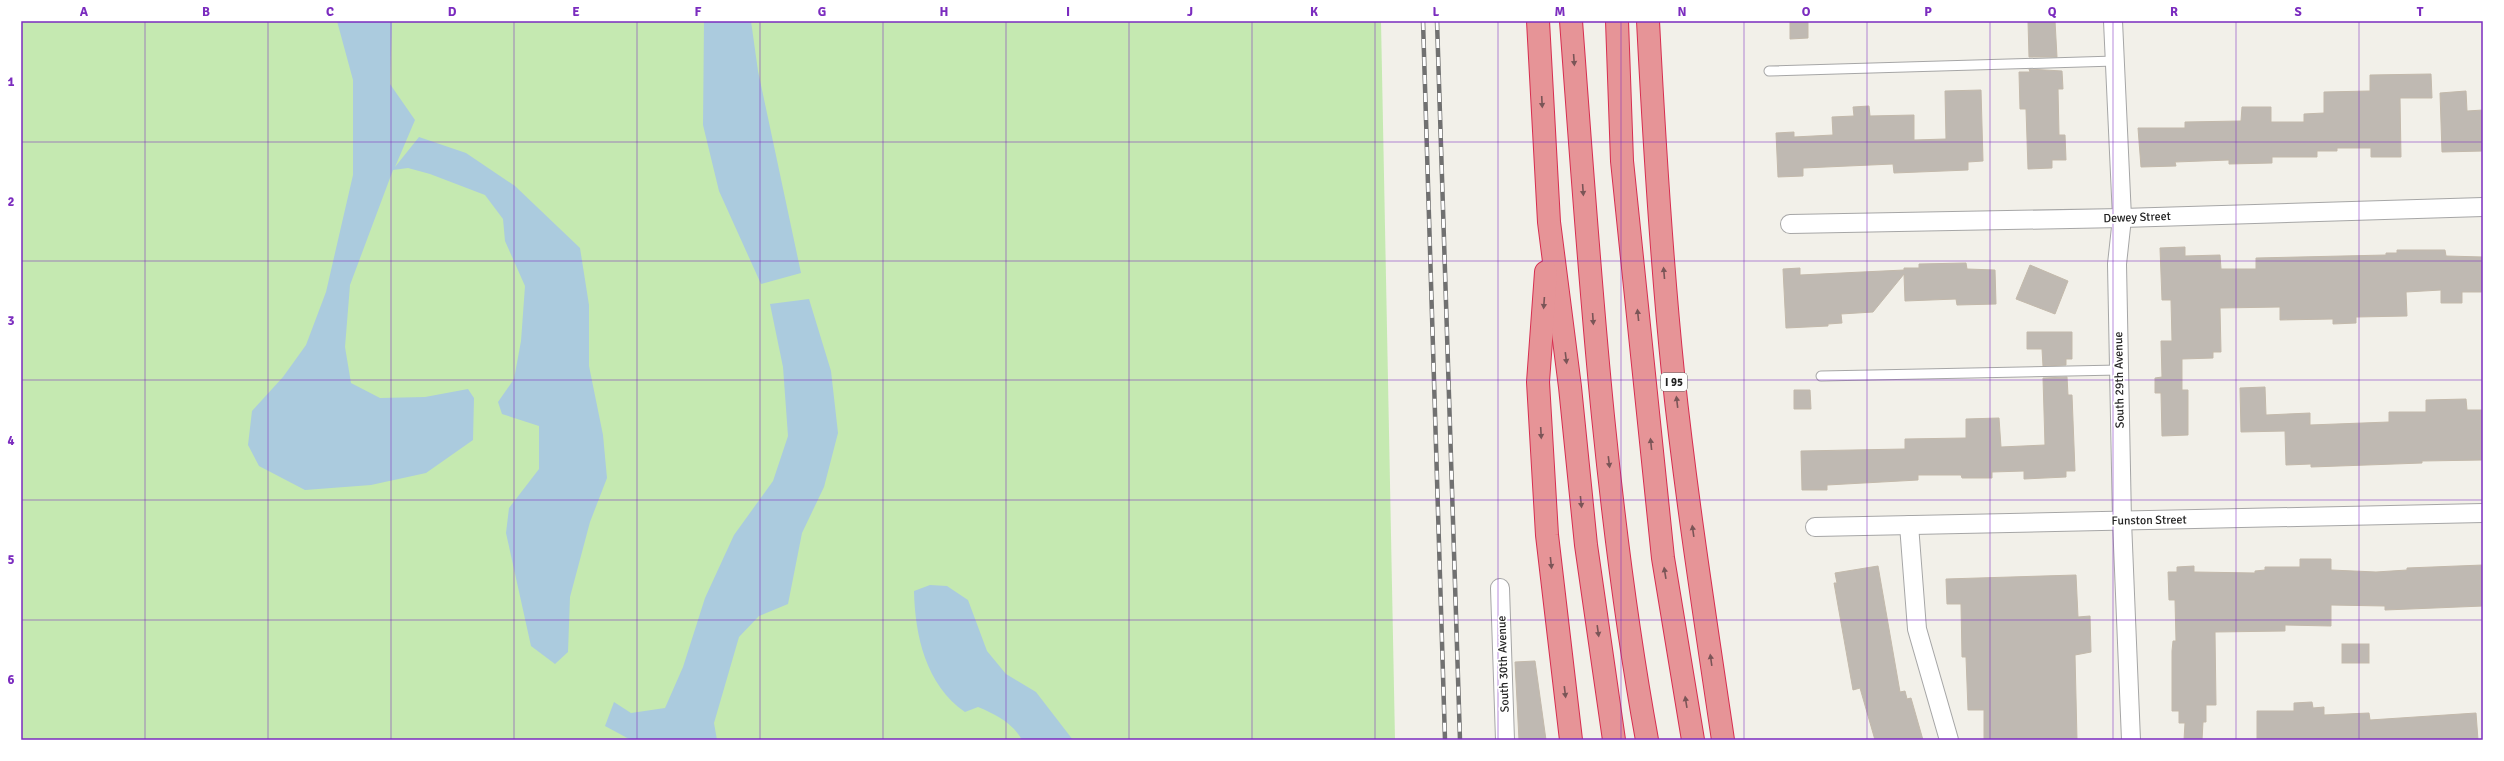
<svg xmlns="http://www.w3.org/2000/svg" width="2504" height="761" font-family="Signika,sans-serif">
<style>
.grass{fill:#c5e9b1}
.water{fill:#abcbde}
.building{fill:#bfb9b2;stroke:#c3b9ab}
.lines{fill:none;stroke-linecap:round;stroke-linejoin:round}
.service-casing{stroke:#a6a6a6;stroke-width:11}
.minor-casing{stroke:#a6a6a6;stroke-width:20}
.motorway-casing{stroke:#d72e50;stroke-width:24}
.service{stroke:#fff;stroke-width:9}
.minor{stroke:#fff;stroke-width:18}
.motorway{stroke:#e69497;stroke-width:22}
.rail-casing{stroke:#707070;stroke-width:4.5}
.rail{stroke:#fff;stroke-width:3;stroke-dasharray:9;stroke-linecap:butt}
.oneway{fill:#7a5557}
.grid{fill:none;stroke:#7b2cbf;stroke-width:1;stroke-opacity:0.55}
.labels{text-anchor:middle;stroke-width:3.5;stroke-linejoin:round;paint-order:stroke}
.shield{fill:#fff;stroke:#646464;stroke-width:1}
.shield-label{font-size:11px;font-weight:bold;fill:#222}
.street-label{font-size:12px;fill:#222;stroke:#fff}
.neatline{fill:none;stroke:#7b2cbf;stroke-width:1.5}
.grid-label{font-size:13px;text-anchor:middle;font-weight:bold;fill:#7b2cbf}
</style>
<rect width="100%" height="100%" fill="#f2f0e9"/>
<path class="grass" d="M 21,21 L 1381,21 L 1395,740 L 21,740 Z"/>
<g class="water">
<path d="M 337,21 L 392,21 L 390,84 L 415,120 L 395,167 L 419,137 L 466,153 L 515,186 L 580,248 L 589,305 L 589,366 L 603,435 L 607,478 L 590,522 L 570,597 L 568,652 L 555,664 L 531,646 L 506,533 L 509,508 L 539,469 L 539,426 L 502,414 L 498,402 L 514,379 L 521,341 L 525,286 L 505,241 L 503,219 L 485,195 L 430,174 L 408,168 L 393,170 L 350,285 L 345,347 L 351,383 L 380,398 L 425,397 L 468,389 L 474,398 L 473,440 L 426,473 L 371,485 L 305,490 L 259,466 L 248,445 L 252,411 L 283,377 L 306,345 L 326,292 L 353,175 L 353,80 Z"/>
<path d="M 704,21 L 751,21 L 758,71 L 801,273 L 761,284 L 719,191 L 703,125 Z"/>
<path d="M 809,299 L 831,371 L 838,433 L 824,487 L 802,533 L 788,604 L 759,616 L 739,637 L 714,723 L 717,740 L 631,740 L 605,726 L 614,702 L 631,713 L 665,708 L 683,667 L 705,598 L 734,535 L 773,481 L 788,436 L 783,367 L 770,304 Z"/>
<path d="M 930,585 L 947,586 L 968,600 L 987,651 L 1006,674 L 1036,692 L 1073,740 L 1022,740 C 1013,723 995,714 978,707 L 965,712 C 926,685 915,636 914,591 Z"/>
</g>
<g class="building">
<path d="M 1790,21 L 1808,21 L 1808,38 L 1790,39 Z"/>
<path d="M 2028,21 L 2055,21 L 2057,57 L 2029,57 Z"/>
<path d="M 2029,69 L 2062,71 L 2063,89 L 2058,89 L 2059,135 L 2065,135 L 2066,160 L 2052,160 L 2052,168 L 2028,169 L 2026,109 L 2020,109 L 2019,72 L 2030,72 Z"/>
<path d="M 2431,74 L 2432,98 L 2400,98 L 2401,157 L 2371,157 L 2371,148 L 2337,148 L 2337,151 L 2317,151 L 2317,157 L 2272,157 L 2272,163 L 2229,164 L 2229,160 L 2175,162 L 2176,166 L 2141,167 L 2138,128 L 2185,128 L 2185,122 L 2241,121 L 2242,107 L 2271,107 L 2271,122 L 2304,122 L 2304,114 L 2324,113 L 2324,92 L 2370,91 L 2370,75 Z"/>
<path d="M 1981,90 L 1983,161 L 1968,162 L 1968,170 L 1894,173 L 1893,164 L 1803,168 L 1803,176 L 1778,177 L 1776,133 L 1794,132 L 1794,137 L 1833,135 L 1832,117 L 1854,116 L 1853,107 L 1869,106 L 1870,116 L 1914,115 L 1914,140 L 1946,139 L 1945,91 Z"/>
<path d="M 2466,91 L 2467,111 L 2483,110 L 2483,151 L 2442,152 L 2440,93 Z"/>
<path d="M 2185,247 L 2185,256 L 2220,255 L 2221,269 L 2256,269 L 2256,258 L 2386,255 L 2386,253 L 2397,253 L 2397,250 L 2445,250 L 2446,256 L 2483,257 L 2483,292 L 2462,292 L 2462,303 L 2441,303 L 2441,290 L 2406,292 L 2407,316 L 2356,317 L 2356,323 L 2333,324 L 2333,319 L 2280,320 L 2280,307 L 2220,308 L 2221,352 L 2213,352 L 2213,358 L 2182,359 L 2182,390 L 2188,390 L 2188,435 L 2162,436 L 2161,393 L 2155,393 L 2155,378 L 2162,377 L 2161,341 L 2172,341 L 2171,300 L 2162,300 L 2160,248 Z"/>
<path d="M 1966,263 L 1967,269 L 1995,270 L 1996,304 L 1957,305 L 1956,299 L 1905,301 L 1904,274 L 1873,312 L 1841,314 L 1842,323 L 1828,324 L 1828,326 L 1786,328 L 1783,269 L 1800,268 L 1800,275 L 1904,270 L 1904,268 L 1919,268 L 1919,264 Z"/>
<path d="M 2030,265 L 2068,281 L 2055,314 L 2016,299 Z"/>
<path d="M 2027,332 L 2072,332 L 2072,359 L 2066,359 L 2066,365 L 2043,366 L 2042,349 L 2027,349 Z"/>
<path d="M 2067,377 L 2068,395 L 2072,395 L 2075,471 L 2066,471 L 2066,477 L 2024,479 L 2024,471 L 1992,472 L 1992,478 L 1962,478 L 1961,475 L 1918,475 L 1918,480 L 1827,485 L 1827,490 L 1802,490 L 1801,451 L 1905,449 L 1905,439 L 1966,438 L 1966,419 L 1999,418 L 2001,447 L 2045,445 L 2043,378 Z"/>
<path d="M 2265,387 L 2266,415 L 2310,413 L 2310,425 L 2389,422 L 2389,412 L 2426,412 L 2426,400 L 2466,399 L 2467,410 L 2483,410 L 2483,460 L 2422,461 L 2422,463 L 2311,467 L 2311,464 L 2286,465 L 2285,431 L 2241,432 L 2240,388 Z"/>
<path d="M 1794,390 L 1810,390 L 1811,409 L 1794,409 Z"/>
<path d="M 2300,559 L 2331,559 L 2331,570 L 2376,572 L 2407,570 L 2407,568 L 2483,565 L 2483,606 L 2385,610 L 2385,606 L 2331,605 L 2331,626 L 2285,625 L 2285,631 L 2215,632 L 2216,705 L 2206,705 L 2206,722 L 2203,722 L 2202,740 L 2184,740 L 2185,723 L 2179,723 L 2179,711 L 2172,711 L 2172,651 L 2173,641 L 2176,641 L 2175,600 L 2169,600 L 2168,572 L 2177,572 L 2177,567 L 2194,566 L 2194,572 L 2255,573 L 2255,571 L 2265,570 L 2265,567 L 2300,567 Z"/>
<path d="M 1878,566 L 1900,692 L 1905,691 L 1907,699 L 1911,698 L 1923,740 L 1875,740 L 1860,688 L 1853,690 L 1834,583 L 1837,583 L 1835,573 Z"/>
<path d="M 2076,575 L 2078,617 L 2090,616 L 2091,652 L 2075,655 L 2077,740 L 1984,740 L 1984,710 L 1968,710 L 1966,657 L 1962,657 L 1961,604 L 1947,604 L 1946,579 Z"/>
<rect x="2342" y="644" width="27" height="19"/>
<path d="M 1535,661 L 1546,740 L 1519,740 L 1515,662 Z"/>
<path d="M 2312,702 L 2313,708 L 2324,707 L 2324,715 L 2369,713 L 2370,720 L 2476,713 L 2478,740 L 2257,740 L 2257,711 L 2294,711 L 2294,703 Z"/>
</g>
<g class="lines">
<g class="service-casing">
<g id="service">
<path d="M 1769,71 L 2115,61"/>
<path d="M 1821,376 L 2119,370"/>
</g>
</g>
<g class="minor-casing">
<g id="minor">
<path d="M 2113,21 L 2122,218 L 2117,264 L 2122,521 L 2131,740"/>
<path d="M 1790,224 L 2122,218 L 2483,207"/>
<path d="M 1909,525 L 1917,629 L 1949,740"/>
<path d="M 1815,527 L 2483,513"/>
<path d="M 1500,588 L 1505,740"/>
</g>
</g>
<g class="motorway-casing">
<g id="motorway">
<path d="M 1538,21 L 1549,222 L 1570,387 L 1586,545 L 1614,740"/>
<path d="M 1571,21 C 1589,261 1604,503 1647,740"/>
<path d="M 1617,21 L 1622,161 L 1663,558 L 1693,740"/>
<path d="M 1648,21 C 1654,138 1661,256 1673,373 C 1686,496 1705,618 1723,740"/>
<path d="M 1546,272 L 1538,382 L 1547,535 L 1571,740"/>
</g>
</g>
<use href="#service" class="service"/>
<use href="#minor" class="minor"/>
<use href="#motorway" class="motorway"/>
<g class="rail-casing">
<g id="rail">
<path d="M 1423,21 L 1445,740"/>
<path d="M 1437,21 L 1460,740"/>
</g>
</g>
<use href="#rail" class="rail"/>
</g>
<defs><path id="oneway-solid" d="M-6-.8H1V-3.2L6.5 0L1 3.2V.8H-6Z"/></defs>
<g class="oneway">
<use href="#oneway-solid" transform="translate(1574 60) rotate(86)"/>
<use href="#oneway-solid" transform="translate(1542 102) rotate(87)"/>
<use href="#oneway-solid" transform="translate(1583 190) rotate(86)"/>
<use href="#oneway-solid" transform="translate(1664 273) rotate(-95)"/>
<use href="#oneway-solid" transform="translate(1544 303) rotate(94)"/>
<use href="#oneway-solid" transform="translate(1638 315) rotate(-96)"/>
<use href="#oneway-solid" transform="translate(1593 319) rotate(86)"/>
<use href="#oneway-solid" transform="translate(1566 358) rotate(83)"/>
<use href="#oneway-solid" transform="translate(1677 402) rotate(-97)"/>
<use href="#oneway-solid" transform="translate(1541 433) rotate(87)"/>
<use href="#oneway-solid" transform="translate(1651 444) rotate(-96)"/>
<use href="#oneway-solid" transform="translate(1609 462) rotate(83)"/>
<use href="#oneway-solid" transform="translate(1581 502) rotate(84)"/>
<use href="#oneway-solid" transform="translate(1693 531) rotate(-98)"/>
<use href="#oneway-solid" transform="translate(1551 563) rotate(84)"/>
<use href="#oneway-solid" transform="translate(1665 573) rotate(-99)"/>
<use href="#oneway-solid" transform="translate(1598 631) rotate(82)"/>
<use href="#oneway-solid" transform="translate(1711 660) rotate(-98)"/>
<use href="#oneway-solid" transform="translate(1565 692) rotate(83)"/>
<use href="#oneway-solid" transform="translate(1686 702) rotate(-99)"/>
</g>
<path class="grid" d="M 145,21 L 145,740M 268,21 L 268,740M 391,21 L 391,740M 514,21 L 514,740M 637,21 L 637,740M 760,21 L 760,740M 883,21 L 883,740M 1006,21 L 1006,740M 1129,21 L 1129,740M 1252,21 L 1252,740M 1375,21 L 1375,740M 1498,21 L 1498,740M 1621,21 L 1621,740M 1744,21 L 1744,740M 1867,21 L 1867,740M 1990,21 L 1990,740M 2113,21 L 2113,740M 2236,21 L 2236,740M 2359,21 L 2359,740M 21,142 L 2483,142M 21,261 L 2483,261M 21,380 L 2483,380M 21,500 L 2483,500M 21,620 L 2483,620"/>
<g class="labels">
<rect class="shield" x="1661" y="373" width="26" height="18" rx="3"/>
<g class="shield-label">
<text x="1674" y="386">I 95</text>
</g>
<g class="street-label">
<text transform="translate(2137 217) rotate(-2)" y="4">Dewey Street</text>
<text transform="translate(2119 380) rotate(-91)" y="4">South 29th Avenue</text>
<text transform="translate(2149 520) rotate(-1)" y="4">Funston Street</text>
<text transform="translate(1503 664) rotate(-92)" y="4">South 30th Avenue</text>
</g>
</g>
<rect width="2504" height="761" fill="none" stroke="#ffffff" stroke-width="44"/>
<rect x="22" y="22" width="2460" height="717" class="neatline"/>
<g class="grid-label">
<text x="84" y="16">A</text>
<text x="206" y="16">B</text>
<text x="330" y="16">C</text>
<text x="452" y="16">D</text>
<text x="576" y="16">E</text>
<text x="698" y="16">F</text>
<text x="822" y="16">G</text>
<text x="944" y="16">H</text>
<text x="1068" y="16">I</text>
<text x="1190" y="16">J</text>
<text x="1314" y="16">K</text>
<text x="1436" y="16">L</text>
<text x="1560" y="16">M</text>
<text x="1682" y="16">N</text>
<text x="1806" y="16">O</text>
<text x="1928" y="16">P</text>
<text x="2052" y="16">Q</text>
<text x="2174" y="16">R</text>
<text x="2298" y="16">S</text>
<text x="2420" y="16">T</text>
<text x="11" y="86">1</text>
<text x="11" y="206">2</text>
<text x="11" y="325">3</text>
<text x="11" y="445">4</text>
<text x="11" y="564">5</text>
<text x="11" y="684">6</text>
</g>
</svg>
